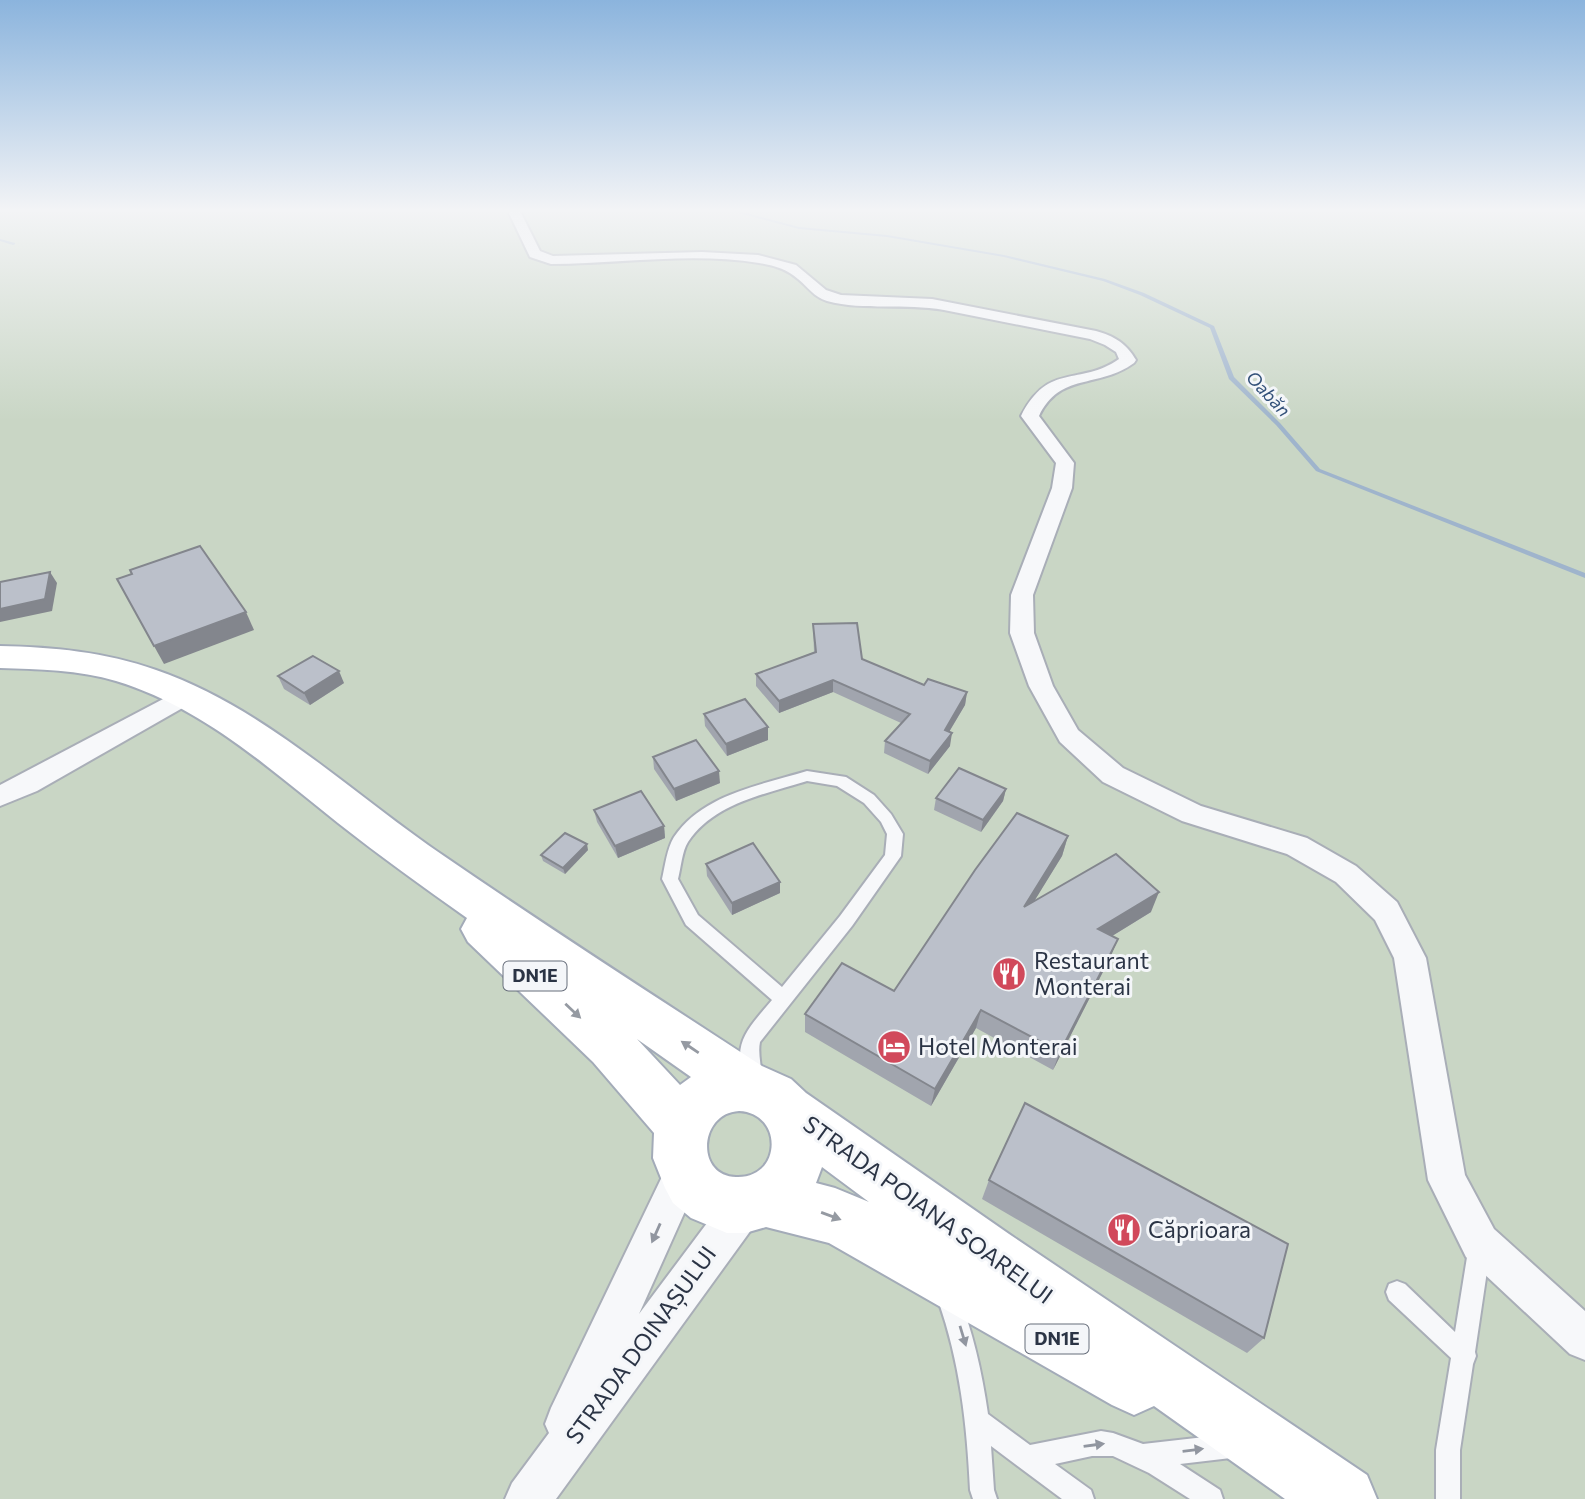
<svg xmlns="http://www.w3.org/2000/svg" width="1585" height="1499" font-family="Commissioner,sans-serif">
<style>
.green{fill:#c9d6c5}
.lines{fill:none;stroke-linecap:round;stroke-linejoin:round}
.stream{fill:#9fb4cc;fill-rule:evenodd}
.service-casing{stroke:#a9aeb7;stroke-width:4}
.minor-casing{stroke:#a9aeb7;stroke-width:4}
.primary-casing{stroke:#a3abb8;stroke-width:4}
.service{fill:#f7f8fa;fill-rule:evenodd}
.minor{fill:#f7f8fa;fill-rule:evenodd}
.primary{fill:#fff;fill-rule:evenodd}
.wall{fill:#a1a5ae}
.shaded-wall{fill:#83868d}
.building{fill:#bbc0ca;stroke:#83868d;stroke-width:2}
.oneway{fill:#959aa2}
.oneway2{fill:#9196a0}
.labels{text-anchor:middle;stroke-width:6;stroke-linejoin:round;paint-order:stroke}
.far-water-label{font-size:18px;font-style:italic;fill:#34527a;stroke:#f4f6f9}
.shield{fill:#f4f6f9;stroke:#676e7b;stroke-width:2}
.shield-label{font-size:18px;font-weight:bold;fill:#2b3445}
.near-poi-label{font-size:23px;fill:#2b3445;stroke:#f4f6f9;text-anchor:start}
.near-street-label{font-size:23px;fill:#2b3445;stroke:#f4f6f9}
</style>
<rect width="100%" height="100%" fill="#e4e7ec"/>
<rect class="green" x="0" y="211" width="1585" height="1288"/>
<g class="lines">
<g class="stream">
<path d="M 731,211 L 739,211 L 799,227 L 887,235 L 1004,255 L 1105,279 L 1144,293 L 1214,326 L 1234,377 L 1280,423 L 1320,469 L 1585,573 L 1585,578 L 1316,471 L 1276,425 L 1229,379 L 1210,328 L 1140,295 L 1103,281 L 1004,257 L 887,237 L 799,229 Z"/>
<path d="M 0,239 L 15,243 L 15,244 L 13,245 L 0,241 Z"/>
</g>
<g class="service-casing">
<g id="service">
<path d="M 807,771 L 846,777 L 874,795 L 891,814 L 903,834 L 901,856 L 852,926 L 760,1042 C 757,1056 764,1072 760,1081 L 753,1084 L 746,1081 C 730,1043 749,1028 772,1000 L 686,925 L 662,879 C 665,866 667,848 674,837 C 703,794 761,785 807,771 ZM 807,781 L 837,786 L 864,803 L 881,822 L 887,834 L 885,855 L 840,916 L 782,987 L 698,915 L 678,879 C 681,868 682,851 688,842 C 714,803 766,794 807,781 Z"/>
<path d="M 1479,1240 L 1486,1244 L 1490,1251 L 1475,1352 L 1476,1356 L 1473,1364 L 1460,1450 L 1460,1499 L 1436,1499 L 1436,1450 L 1451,1358 L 1389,1300 L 1386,1292 L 1389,1284 L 1397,1281 L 1405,1284 L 1455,1332 L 1468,1251 L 1472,1244 Z"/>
<path d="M 949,1289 L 957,1292 C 973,1331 982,1372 988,1414 L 1030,1445 L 1101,1431 L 1113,1433 L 1143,1444 L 1231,1434 L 1239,1438 L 1243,1446 L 1239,1454 L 1231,1458 L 1180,1464 L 1220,1490 L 1223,1499 L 1190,1499 L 1149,1473 L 1113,1456 L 1092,1456 L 1055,1464 L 1091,1490 L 1094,1499 L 1062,1499 L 991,1446 L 994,1490 L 997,1499 L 973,1499 L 970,1490 C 967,1425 960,1362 938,1300 L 941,1292 Z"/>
</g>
</g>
<g class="minor-casing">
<g id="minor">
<path d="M 508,211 L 520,211 L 540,251 L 553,256 L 702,252 L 758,255 L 796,265 L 826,290 L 841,295 L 932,299 L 1096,331 C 1114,336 1126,343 1136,360 L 1134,363 C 1098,389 1060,372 1039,416 L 1074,463 L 1072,488 L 1033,595 L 1034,633 L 1053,686 L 1078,730 L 1123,768 L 1201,806 L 1307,838 L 1356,866 L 1397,902 L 1426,958 L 1465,1175 L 1494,1229 L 1585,1311 L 1585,1360 L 1570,1354 L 1466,1257 L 1428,1180 L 1394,958 L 1375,920 L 1336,882 L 1287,854 L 1182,821 L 1103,782 L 1060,742 L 1029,686 L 1010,633 L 1011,595 L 1052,488 L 1056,463 L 1021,416 C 1049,361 1079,387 1119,359 L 1116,352 L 1105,345 L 1090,339 L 944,310 C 905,303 865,311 827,301 C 814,297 808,287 798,279 C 787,269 773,265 759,263 C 691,252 619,264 551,264 L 530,257 Z"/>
<path d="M 184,688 L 193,690 L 196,696 L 193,702 L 37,791 L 0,806 L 0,785 Z"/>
<path d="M 684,1152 L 697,1158 L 703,1171 L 639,1314 L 731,1191 L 745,1186 L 759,1191 L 764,1205 L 759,1219 L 556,1499 L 505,1499 L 512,1483 L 549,1433 L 545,1424 L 551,1408 L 671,1158 Z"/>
</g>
</g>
<g class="primary-casing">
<path id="primary" d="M 0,646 C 53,647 106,652 156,670 C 264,707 351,793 444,856 C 549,928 656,997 762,1066 L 791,1079 L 806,1093 L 1009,1234 L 1367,1475 L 1377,1499 L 1285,1499 L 1154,1406 L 1134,1415 L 1112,1405 L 829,1243 L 766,1227 L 745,1233 L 727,1233 L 691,1218 L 673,1203 L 665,1188 L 653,1158 L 654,1133 L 593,1062 L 468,942 L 461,929 L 467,918 C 423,887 380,856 338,823 C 270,769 202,707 116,681 C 79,670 38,669 0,668 ZM 637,1039 L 691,1077 L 680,1085 ZM 739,1111 C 784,1113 782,1179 736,1177 C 695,1176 699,1113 739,1111 ZM 822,1167 L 869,1202 L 835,1188 L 816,1183 Z"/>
</g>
<use href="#service" class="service"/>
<use href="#minor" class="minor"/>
<use href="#primary" class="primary"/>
</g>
<g class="wall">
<path d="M 813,624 L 862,659 L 924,685 L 967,692 L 965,705 L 949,732 L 950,746 L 928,774 L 884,753 L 885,741 L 901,723 L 833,692 L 779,713 L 756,686 L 756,674 L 814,652 Z"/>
<path d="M 278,676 L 344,683 L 310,705 L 284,689 Z"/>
<path d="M 704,714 L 768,727 L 768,740 L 727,756 L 705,726 Z"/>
<path d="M 653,757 L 720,783 L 676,801 L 654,769 Z"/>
<path d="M 1006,789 L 1003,801 L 981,832 L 934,810 L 936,798 Z"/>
<path d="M 594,810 L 664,826 L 665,838 L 618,858 L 597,822 Z"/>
<path d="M 1068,836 L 1062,856 L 1034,901 L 1151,912 L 1112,936 L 1110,958 L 1053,1070 L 976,1028 L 931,1106 L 805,1032 L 805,1014 L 894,991 Z"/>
<path d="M 588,850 L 565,874 L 543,861 L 541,855 Z"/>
<path d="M 706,864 L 780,893 L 732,915 L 707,876 Z"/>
<path d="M 989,1180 L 1264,1338 L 1247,1353 L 982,1199 Z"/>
</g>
<g class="shaded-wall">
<path d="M 50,572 L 57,583 L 52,611 L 0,622 L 0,609 Z"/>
<path d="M 246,612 L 254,630 L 164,664 L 154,646 Z"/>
<path d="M 339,671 L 344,683 L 310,705 L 304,693 Z"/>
<path d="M 833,680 L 833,692 L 779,713 L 779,701 Z"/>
<path d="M 967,692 L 965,705 L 943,742 L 945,730 Z"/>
<path d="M 768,727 L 768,740 L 727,756 L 726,744 Z"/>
<path d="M 952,733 L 950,746 L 928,774 L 930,761 Z"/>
<path d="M 719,771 L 720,783 L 676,801 L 674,789 Z"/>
<path d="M 1006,789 L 1003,801 L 981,832 L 983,820 Z"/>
<path d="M 664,826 L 665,838 L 618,858 L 615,846 Z"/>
<path d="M 1068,836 L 1062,856 L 1019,926 L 1024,907 Z"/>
<path d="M 587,844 L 588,850 L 565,874 L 563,868 Z"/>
<path d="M 780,882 L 780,893 L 732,915 L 732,903 Z"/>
<path d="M 1159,892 L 1151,912 L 1091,949 L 1098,929 Z"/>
<path d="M 1118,939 L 1110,958 L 1053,1070 L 1060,1052 Z"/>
<path d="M 981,1010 L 976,1028 L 931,1106 L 935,1089 Z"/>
</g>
<g class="building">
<path d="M 200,546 L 246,612 L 154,646 L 117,579 L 132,574 L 130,570 Z"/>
<path d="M 50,572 L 45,599 L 0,609 L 0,582 Z"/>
<path d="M 857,623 L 862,659 L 924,685 L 928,679 L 967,692 L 945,730 L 952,733 L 930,761 L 885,741 L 910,714 L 833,680 L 779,701 L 756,674 L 816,652 L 813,624 Z"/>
<path d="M 313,656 L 339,671 L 304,693 L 278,676 Z"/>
<path d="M 745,699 L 768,727 L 726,744 L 704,714 Z"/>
<path d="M 696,740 L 719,771 L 674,789 L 653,757 Z"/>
<path d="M 959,768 L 1006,789 L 983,820 L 936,798 Z"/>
<path d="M 641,791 L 664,826 L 615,846 L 594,810 Z"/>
<path d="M 1017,813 L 1068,836 L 1024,907 L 1116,854 L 1159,892 L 1098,929 L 1118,939 L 1060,1052 L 981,1010 L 935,1089 L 805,1014 L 842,963 L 894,991 L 975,870 Z"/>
<path d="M 565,833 L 587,844 L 563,868 L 541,855 Z"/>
<path d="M 753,843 L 780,882 L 732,903 L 706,864 Z"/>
<path d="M 1025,1103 L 1288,1244 L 1264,1338 L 989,1180 Z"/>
</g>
<defs><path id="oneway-solid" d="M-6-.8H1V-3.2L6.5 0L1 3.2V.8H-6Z" transform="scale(1.75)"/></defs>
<g class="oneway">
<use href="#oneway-solid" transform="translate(573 1011) rotate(43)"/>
<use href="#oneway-solid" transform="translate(690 1047) rotate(-146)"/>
<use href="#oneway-solid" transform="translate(831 1216) rotate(20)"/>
</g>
<g class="oneway2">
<use href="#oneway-solid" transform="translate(656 1233) rotate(114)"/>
<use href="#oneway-solid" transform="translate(963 1336) rotate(73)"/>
<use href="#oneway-solid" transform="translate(1094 1445) rotate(-8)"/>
<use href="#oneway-solid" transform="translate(1193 1450) rotate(-7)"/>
</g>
<linearGradient id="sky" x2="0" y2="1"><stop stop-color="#8bb4dd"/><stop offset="0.5" stop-color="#f3f4f6"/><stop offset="1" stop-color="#f3f4f6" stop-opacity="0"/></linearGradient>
<rect width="1585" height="421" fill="url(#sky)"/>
<defs>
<g id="restaurant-disc" transform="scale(1.75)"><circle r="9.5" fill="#d1495b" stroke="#f4f6f9"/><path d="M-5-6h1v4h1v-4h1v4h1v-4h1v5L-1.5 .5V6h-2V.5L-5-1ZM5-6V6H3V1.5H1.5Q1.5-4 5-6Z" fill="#fff"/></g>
<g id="hotel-disc" transform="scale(1.75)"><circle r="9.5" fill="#d1495b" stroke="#f4f6f9"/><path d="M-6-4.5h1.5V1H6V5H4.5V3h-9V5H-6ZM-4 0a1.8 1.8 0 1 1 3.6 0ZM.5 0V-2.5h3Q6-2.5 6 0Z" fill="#fff"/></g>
</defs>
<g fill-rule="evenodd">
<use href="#restaurant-disc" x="1009" y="974"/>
<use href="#hotel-disc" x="894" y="1047"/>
<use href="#restaurant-disc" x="1124" y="1230"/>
</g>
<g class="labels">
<g class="far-water-label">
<text transform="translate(1268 394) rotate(47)" y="6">Oabăn</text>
</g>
<g class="shield">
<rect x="503.5" y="961.5" width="63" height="29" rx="5"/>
<rect x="1025.5" y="1324.5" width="63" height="29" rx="5"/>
</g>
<g class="shield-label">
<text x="535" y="982">DN1E</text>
<text x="1057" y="1345">DN1E</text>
</g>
<g class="near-poi-label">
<text x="1034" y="969">Restaurant<tspan x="1034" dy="26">Monterai</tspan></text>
<text x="918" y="1055">Hotel Monterai</text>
<text x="1148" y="1238">Căprioara</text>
</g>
<g class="near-street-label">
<text transform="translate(928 1210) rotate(36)" y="8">STRADA POIANA SOARELUI</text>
<text transform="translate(641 1345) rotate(-54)" y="8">STRADA DOINAȘULUI</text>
</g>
</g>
</svg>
